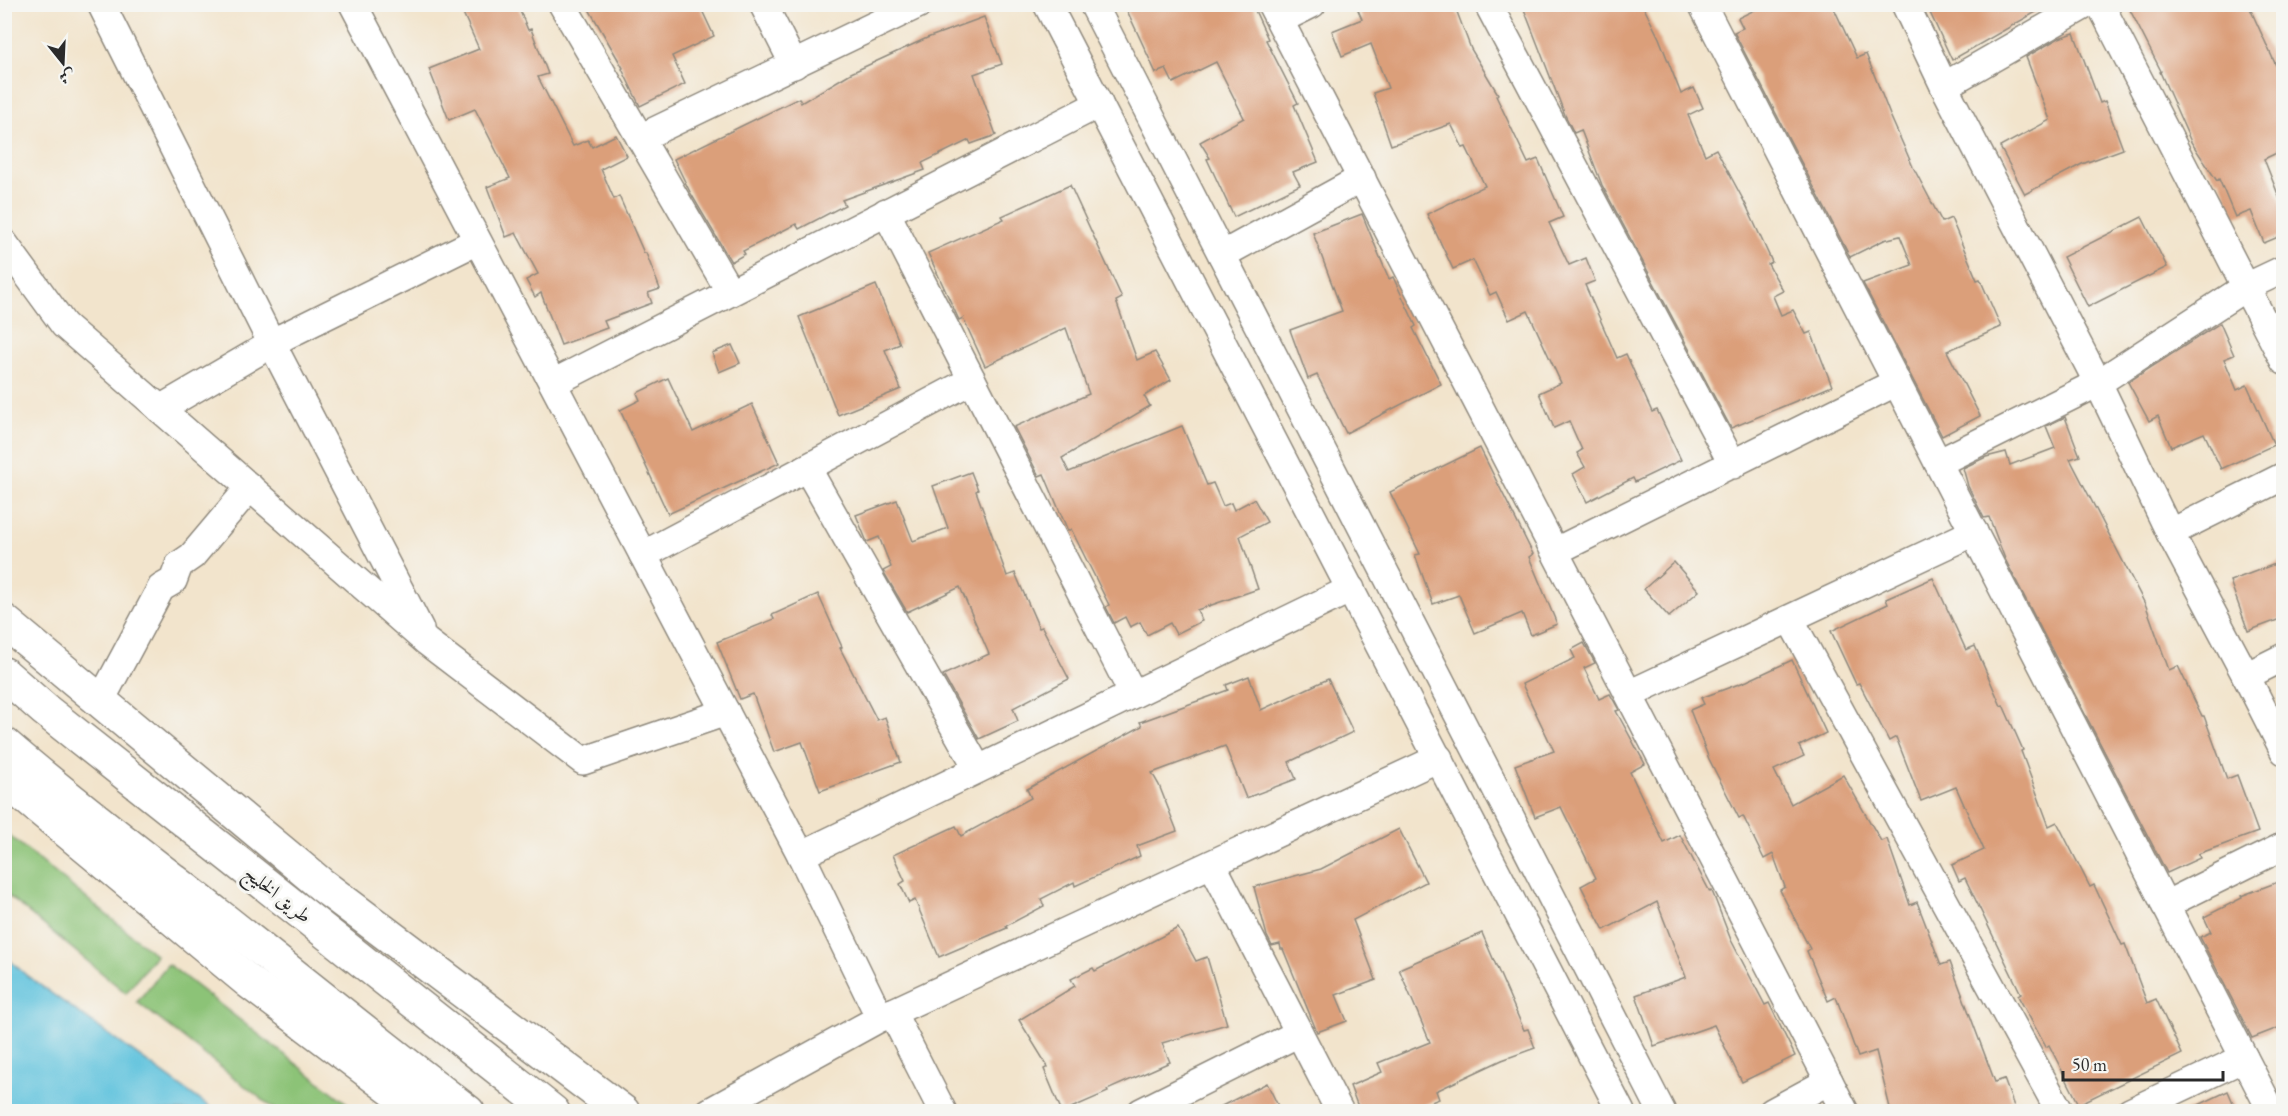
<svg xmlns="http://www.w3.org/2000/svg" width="2288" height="1116" font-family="'EB Garamond',Amiri,serif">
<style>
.green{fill:#8cc377;stroke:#5c7751;stroke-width:1.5}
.water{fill:#5fc2dd;stroke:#457684;stroke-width:1.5}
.building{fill:#db9f7a}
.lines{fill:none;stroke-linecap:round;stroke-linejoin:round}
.minor-casing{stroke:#8e887c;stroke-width:30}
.major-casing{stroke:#8e887c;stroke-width:36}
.minor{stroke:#fff;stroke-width:27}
.major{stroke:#fff;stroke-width:33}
.labels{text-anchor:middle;stroke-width:6;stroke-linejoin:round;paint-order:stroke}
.street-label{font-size:20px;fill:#2b2b2b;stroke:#f6f6f2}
</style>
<rect width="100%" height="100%" fill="#f6f6f2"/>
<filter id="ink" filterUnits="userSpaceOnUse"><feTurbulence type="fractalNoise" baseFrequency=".0167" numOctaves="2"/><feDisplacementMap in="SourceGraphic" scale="12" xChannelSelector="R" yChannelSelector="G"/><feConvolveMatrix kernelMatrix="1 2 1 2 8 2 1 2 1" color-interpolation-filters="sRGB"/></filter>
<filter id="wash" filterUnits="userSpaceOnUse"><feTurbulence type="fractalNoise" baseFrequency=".008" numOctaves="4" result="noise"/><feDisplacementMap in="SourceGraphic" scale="24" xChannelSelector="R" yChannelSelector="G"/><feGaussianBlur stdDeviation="1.35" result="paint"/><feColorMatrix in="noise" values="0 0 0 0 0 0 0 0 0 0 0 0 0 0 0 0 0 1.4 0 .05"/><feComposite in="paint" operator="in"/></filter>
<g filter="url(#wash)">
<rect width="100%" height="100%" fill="#f2e4cc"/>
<g class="green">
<path d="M 5,832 L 156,955 L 126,993 L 5,893 Z"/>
<path d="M 168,964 L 357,1111 L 277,1111 L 137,1002 Z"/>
</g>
<path class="water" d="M 5,956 L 26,975 L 215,1111 L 5,1111 Z"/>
<g id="blocks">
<g class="building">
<path d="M 459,4 L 517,4 L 528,30 L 531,29 L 548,74 L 538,77 L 573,146 L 588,140 L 592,147 L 616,135 L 627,156 L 601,169 L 614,199 L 619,196 L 644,253 L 646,253 L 660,289 L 648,293 L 652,303 L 604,321 L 607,328 L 561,345 L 541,293 L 535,297 L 526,280 L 538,274 L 516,233 L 506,237 L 487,187 L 510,178 L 475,109 L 449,120 L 429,69 L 479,49 Z"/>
<path d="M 586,4 L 699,4 L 714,36 L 672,56 L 685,84 L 640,106 L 622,69 L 623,68 Z"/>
<path d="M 1124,4 L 1252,4 L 1268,39 L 1266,40 L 1298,103 L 1294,105 L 1318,162 L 1293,172 L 1300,185 L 1234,217 L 1207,159 L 1210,158 L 1200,142 L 1244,118 L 1216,62 L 1173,83 L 1166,69 L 1156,73 Z"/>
<path d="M 1372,4 L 1454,4 L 1471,49 L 1498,94 L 1496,96 L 1528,163 L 1538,159 L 1563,217 L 1549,223 L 1569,265 L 1586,258 L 1595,281 L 1585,285 L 1617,358 L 1626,354 L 1652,412 L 1657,410 L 1681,460 L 1635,482 L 1633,478 L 1587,502 L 1573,474 L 1585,467 L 1577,453 L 1582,450 L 1569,421 L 1554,428 L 1539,393 L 1561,383 L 1528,311 L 1509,320 L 1496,292 L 1490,295 L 1473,260 L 1453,269 L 1427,214 L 1485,186 L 1466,147 L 1463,148 L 1451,124 L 1391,145 L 1373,93 L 1388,88 L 1371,44 L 1342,56 L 1332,31 L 1362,19 L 1358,10 Z"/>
<path d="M 1522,4 L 1642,4 L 1659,38 L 1681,94 L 1694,88 L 1703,108 L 1688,115 L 1705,155 L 1716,149 L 1746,205 L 1772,262 L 1768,264 L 1783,291 L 1773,296 L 1781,315 L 1793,310 L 1806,334 L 1811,332 L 1832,386 L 1731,428 L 1602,185 L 1581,130 L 1574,133 L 1565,115 Z"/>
<path d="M 1767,4 L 1771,10 L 1783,4 L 1832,4 L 1857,58 L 1866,54 L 1890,115 L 1913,167 L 1942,222 L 1951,218 L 1977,280 L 1980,279 L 2001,327 L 1947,351 L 1980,416 L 1942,436 L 1863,283 L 1912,265 L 1900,236 L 1884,240 L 1850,257 L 1734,32 L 1743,28 L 1738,18 Z"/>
<path d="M 1926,4 L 2050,4 L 1952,60 Z"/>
<path d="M 2127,4 L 2248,4 L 2283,81 L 2283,150 L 2264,159 L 2283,207 L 2283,235 L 2264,243 L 2251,211 L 2235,217 L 2219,179 L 2217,181 L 2191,142 L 2160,72 L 2161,71 Z"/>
<path d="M 984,17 L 1002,64 L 974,74 L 996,135 L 971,144 L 969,140 L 922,163 L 925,170 L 842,200 L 845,205 L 799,229 L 796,224 L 743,251 L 745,254 L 731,262 L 690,192 L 674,159 L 799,98 L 801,103 L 851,73 L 927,38 Z"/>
<path d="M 2074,33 L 2100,103 L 2105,101 L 2123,149 L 2082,164 L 2025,194 L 2000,147 L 2050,120 L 2026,57 L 2059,38 Z"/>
<path d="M 1070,185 L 1122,298 L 1116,301 L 1137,360 L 1155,352 L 1171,380 L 1144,396 L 1150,406 L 1062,458 L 1069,472 L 1182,426 L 1207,485 L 1213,483 L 1223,506 L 1231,503 L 1234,510 L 1254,499 L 1267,522 L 1240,536 L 1258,589 L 1197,610 L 1202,621 L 1176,634 L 1170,623 L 1147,635 L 1140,622 L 1130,627 L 1125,617 L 1114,623 L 1106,607 L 1109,605 L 1071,529 L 1068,531 L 1044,474 L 1039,476 L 1014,427 L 1089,394 L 1066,328 L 985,366 L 963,318 L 959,320 L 928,253 L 1004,219 L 1002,216 Z"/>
<path d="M 1362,214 L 1389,279 L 1393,277 L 1416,326 L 1413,328 L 1441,384 L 1346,433 L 1317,375 L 1308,379 L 1290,330 L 1342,311 L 1313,233 Z"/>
<path d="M 2142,217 L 2167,267 L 2088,307 L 2063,257 Z"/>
<path d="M 876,285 L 900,344 L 885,350 L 901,389 L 838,415 L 799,317 Z"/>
<path d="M 2220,323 L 2234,355 L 2224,359 L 2237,390 L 2247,385 L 2274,445 L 2221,469 L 2204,433 L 2171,447 L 2158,416 L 2149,421 L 2128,382 Z"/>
<path d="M 732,345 L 740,363 L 719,372 L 712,353 Z"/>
<path d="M 668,378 L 693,432 L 752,404 L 779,463 L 668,514 L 620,410 L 640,400 L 637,393 Z"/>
<path d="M 2065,417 L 2080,456 L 2070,459 L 2146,606 L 2169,670 L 2178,666 L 2202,716 L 2204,716 L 2227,779 L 2237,775 L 2258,832 L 2198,854 L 2200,858 L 2167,873 L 2005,559 L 1989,517 L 1984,518 L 1968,486 L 1963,468 L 1986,457 L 2006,452 L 2010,465 L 2055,448 L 2046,426 Z"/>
<path d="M 1480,448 L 1533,554 L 1529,557 L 1557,624 L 1531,635 L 1522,613 L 1475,633 L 1459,595 L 1433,604 L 1415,555 L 1420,554 L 1390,492 Z"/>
<path d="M 971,472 L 978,490 L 976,491 L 1007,576 L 1015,573 L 1039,628 L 1042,627 L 1069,679 L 1013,708 L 1018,721 L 979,739 L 943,675 L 989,654 L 960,587 L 907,612 L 883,571 L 891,567 L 879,537 L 867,542 L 856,515 L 897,500 L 913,541 L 948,528 L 933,486 Z"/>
<path d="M 2283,561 L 2283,618 L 2248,631 L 2230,581 Z"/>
<path d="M 1674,562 L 1699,591 L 1669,617 L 1644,589 Z"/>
<path d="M 1933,578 L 1966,650 L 1975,646 L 2001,706 L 2003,705 L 2023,750 L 2021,751 L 2049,826 L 2057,822 L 2090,887 L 2094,885 L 2122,945 L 2125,944 L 2147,1003 L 2156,999 L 2182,1054 L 2079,1104 L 2049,1045 L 2046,1047 L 2018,996 L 2021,994 L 1965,878 L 1959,881 L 1952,865 L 1984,850 L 1956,787 L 1921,801 L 1896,737 L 1889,741 L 1859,683 L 1856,684 L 1831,631 L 1888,604 L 1886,599 Z"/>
<path d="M 818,594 L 842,647 L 840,648 L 877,720 L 885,717 L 901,762 L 820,791 L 802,742 L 774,752 L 753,694 L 740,699 L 717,642 L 774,619 L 772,615 Z"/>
<path d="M 1584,643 L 1595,663 L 1584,668 L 1599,699 L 1610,694 L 1619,710 L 1616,711 L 1645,764 L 1630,772 L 1664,843 L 1680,835 L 1710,892 L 1712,891 L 1731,940 L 1765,1005 L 1769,1003 L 1795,1056 L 1742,1082 L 1714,1025 L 1654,1046 L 1636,995 L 1686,977 L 1657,902 L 1604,930 L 1581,886 L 1596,878 L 1561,807 L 1535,817 L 1515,765 L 1554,751 L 1522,684 L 1575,658 L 1571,650 Z"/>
<path d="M 1792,660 L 1826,733 L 1799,746 L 1804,756 L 1774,770 L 1791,804 L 1843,775 L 1881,841 L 1887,839 L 1910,905 L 1917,902 L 1941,965 L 1950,962 L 1995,1082 L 2004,1079 L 2016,1112 L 1891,1112 L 1876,1051 L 1858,1057 L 1836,997 L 1828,1001 L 1807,951 L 1810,949 L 1780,890 L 1785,887 L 1773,854 L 1764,859 L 1743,816 L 1739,818 L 1709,759 L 1690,710 L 1704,704 L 1701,698 L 1747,681 Z"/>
<path d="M 1249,676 L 1261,710 L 1328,679 L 1353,732 L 1289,762 L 1296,779 L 1246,798 L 1225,746 L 1152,773 L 1159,785 L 1177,831 L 1137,846 L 1140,856 L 1075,886 L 1074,882 L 1041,899 L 1044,906 L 1006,926 L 1007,928 L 939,957 L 915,900 L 909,903 L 900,884 L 905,881 L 893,855 L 956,826 L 961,836 L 1031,798 L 1027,789 L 1142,726 L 1140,722 L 1228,690 L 1226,685 Z"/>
<path d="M 1399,829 L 1426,882 L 1353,920 L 1376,980 L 1336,995 L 1347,1021 L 1317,1032 L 1283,949 L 1281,949 L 1280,944 L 1272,946 L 1267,936 L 1254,887 L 1321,869 Z"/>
<path d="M 2283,880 L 2283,1026 L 2252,1038 L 2200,937 L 2211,932 L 2204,917 L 2242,898 L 2241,896 Z"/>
<path d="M 1178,928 L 1196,961 L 1207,957 L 1227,1024 L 1162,1043 L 1170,1062 L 1107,1090 L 1108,1092 L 1062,1112 L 1044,1069 L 1048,1067 L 1019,1020 L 1075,986 L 1071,979 L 1093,968 L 1095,971 Z"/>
<path d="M 1482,933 L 1524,1030 L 1528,1029 L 1535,1048 L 1502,1060 L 1436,1091 L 1439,1099 L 1406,1112 L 1360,1112 L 1350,1086 L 1382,1072 L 1378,1063 L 1430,1042 L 1399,969 Z"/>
<path d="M 1267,1083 L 1281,1112 L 1210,1112 Z"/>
<path d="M 2228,1091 L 2237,1112 L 2184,1112 Z"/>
</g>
</g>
</g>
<g filter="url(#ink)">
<use href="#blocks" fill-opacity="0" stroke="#8e887c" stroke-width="1.5"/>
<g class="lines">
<g class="minor-casing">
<g id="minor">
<path d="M 101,4 L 272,344 L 420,629"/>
<path d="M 353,4 L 801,855 L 880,1018"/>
<path d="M 562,4 L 730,292"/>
<path d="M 763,4 L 794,65"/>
<path d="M 1047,4 L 1621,1112"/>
<path d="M 1093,4 L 1662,1112"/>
<path d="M 1271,4 L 1845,1112"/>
<path d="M 1488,4 L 1733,465"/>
<path d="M 1702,4 L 2272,1112"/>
<path d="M 1905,4 L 1944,86 L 2098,383 L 2170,533 L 2246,676 L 2284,751"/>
<path d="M 2100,4 L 2284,361"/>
<path d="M 1280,20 L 1312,4"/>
<path d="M 1944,86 L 2087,4"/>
<path d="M 640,138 L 919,4"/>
<path d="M 886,212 L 1133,694"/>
<path d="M 4,243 L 64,325 L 427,642 L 583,761 L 726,712"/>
<path d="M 1222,255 L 1362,178"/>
<path d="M 553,383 L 1099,104"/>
<path d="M 160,409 L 285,336 L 477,241"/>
<path d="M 1938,463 L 2098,383 L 2246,287 L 2284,269"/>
<path d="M 807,468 L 978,769"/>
<path d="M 2170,533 L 2284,476"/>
<path d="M 1556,551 L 1897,382"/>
<path d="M 643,555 L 972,380"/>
<path d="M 1790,619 L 2060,1112"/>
<path d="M 2246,676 L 2284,657"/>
<path d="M 1629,694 L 1974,532"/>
<path d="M 100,702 L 161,588 L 173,581 L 179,565 L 192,556 L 250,487"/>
<path d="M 801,855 L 1351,589"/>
<path d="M 1212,864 L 1340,1112"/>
<path d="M 2165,905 L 2284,846"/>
<path d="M 892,1012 L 943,1112"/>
<path d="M 709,1112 L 880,1018 L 1439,758"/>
<path d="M 1141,1112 L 1299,1033"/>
<path d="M 1772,1112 L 1829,1081"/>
<path d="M 2130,1112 L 2244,1058"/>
</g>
</g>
<g class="major-casing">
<g id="major">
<path d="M 4,621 L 323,886 L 623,1112"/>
<path d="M 4,674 L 45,710 L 553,1112"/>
<path d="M 4,744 C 73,804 146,858 218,915 C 301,981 383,1047 468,1112"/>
<path d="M 4,779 L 248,981 L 422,1112"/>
</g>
</g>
<use href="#minor" class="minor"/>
<use href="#major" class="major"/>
</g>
</g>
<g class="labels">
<g class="street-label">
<text transform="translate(278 894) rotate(38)" y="7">طريق الخليج</text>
</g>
</g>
<rect width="2288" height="1116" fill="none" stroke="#f6f6f2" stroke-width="24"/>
<g transform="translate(63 63) rotate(162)" stroke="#f6f6f2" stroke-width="4.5" paint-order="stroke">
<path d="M0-4.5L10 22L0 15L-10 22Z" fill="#2b2b2b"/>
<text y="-9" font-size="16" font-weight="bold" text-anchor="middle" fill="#2b2b2b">ش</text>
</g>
<path d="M2063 1071v9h160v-9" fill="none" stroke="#2b2b2b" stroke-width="3"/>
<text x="2072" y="1071" font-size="18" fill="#2b2b2b" stroke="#f6f6f2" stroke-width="4.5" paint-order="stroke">50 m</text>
</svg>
